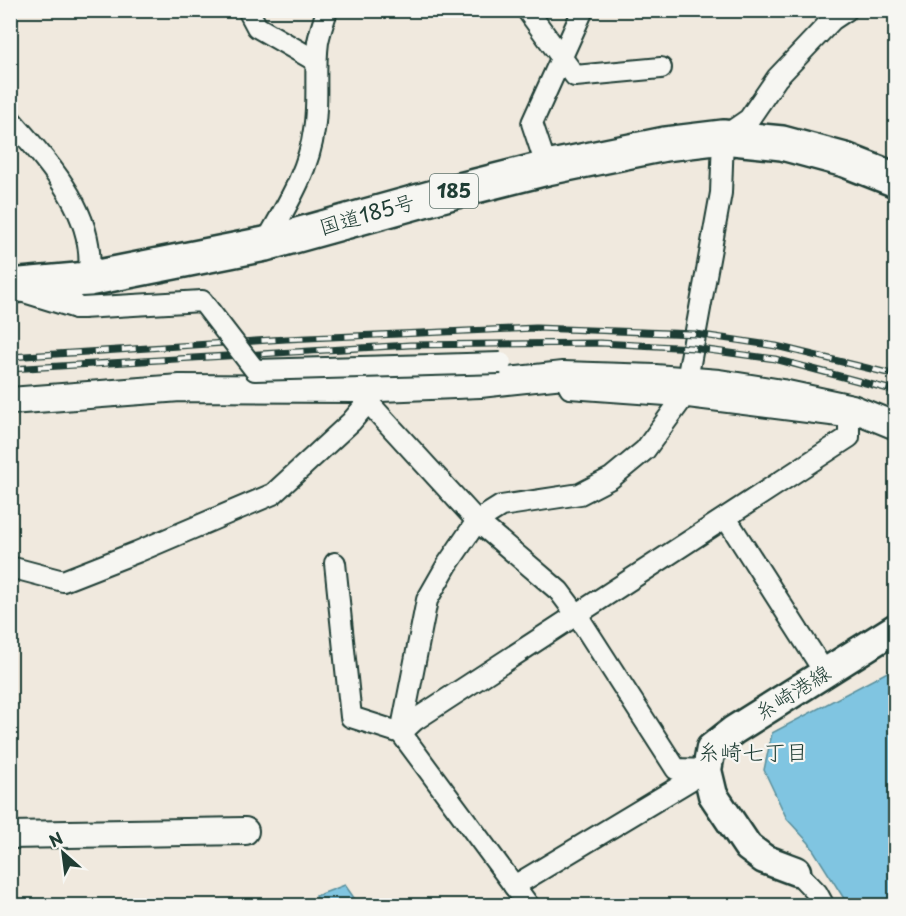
<svg xmlns="http://www.w3.org/2000/svg" width="906" height="916" font-family="'Playpen Sans','Klee One',sans-serif">
<style>
.water{fill:#80c5e1;stroke:#598f9c;stroke-width:1.5}
.lines{fill:none;stroke-linecap:round;stroke-linejoin:round}
.minor-casing{stroke:#1f3d34;stroke-width:24}
.tertiary-casing{stroke:#1f3d34;stroke-width:30}
.secondary-casing{stroke:#1f3d34;stroke-width:33}
.trunk-casing{stroke:#1f3d34;stroke-width:38}
.minor{stroke:#f6f6f2;stroke-width:20}
.tertiary{stroke:#f6f6f2;stroke-width:26}
.secondary{stroke:#f6f6f2;stroke-width:28}
.trunk{stroke:#f6f6f2;stroke-width:33}
.rail-casing{stroke:#1f3d34;stroke-width:7}
.rail{stroke:#f6f6f2;stroke-width:4.5;stroke-dasharray:14;stroke-linecap:butt}
.minor-bridge-casing{stroke:#1f3d34;stroke-width:24;stroke-linecap:butt}
.minor-bridge{stroke:#f6f6f2;stroke-width:20}
.labels{text-anchor:middle;stroke-width:4.5;stroke-linejoin:round;paint-order:stroke}
.shield{fill:#f6f6f2;stroke:#60746d;stroke-width:1.5}
.shield-label{font-size:20px;font-weight:bold;fill:#1f3d34}
.street-label{font-size:21px;fill:#1f3d34;stroke:#f6f6f2}
.neighbourhood-label{font-size:22px;fill:#1f3d34;stroke:#f6f6f2}
</style>
<rect width="100%" height="100%" fill="#f0e9de"/>
<filter id="ink" filterUnits="userSpaceOnUse"><feTurbulence type="fractalNoise" baseFrequency=".0167" numOctaves="2"/><feDisplacementMap in="SourceGraphic" scale="12" xChannelSelector="R" yChannelSelector="G"/><feConvolveMatrix kernelMatrix="1 2 1 2 8 2 1 2 1" color-interpolation-filters="sRGB"/></filter>
<g filter="url(#ink)">
<g class="water">
<path d="M 895,668 L 895,905 L 848,905 L 809,843 L 787,819 L 764,770 L 772,733 Z"/>
<path d="M 345,885 L 359,905 L 319,905 L 316,896 Z"/>
</g>
<g class="lines">
<g class="minor-casing">
<g id="minor">
<path d="M 248,10 L 257,27 L 316,61"/>
<path d="M 527,10 L 575,76 L 661,68"/>
<path d="M 10,119 C 48,162 99,216 88,278 C 86,288 80,299 76,308 L 82,308"/>
<path d="M 547,168 L 532,123 L 583,10"/>
<path d="M 265,244 C 285,208 309,171 314,130 C 319,100 314,71 318,42 C 320,31 324,21 327,10"/>
<path d="M 24,292 L 76,308"/>
<path d="M 563,375 L 570,388 L 680,396 L 839,416"/>
<path d="M 687,380 L 721,193 L 723,137 L 749,119 L 777,78 L 832,20 L 847,10"/>
<path d="M 367,389 L 368,402 L 477,521 L 559,591 L 577,615 L 676,769 L 707,770"/>
<path d="M 726,518 L 825,673"/>
<path d="M 335,563 L 351,717 L 401,733 L 529,906"/>
<path d="M 10,567 L 63,581 L 137,552 L 273,494 L 351,422 L 368,402"/>
<path d="M 401,733 L 415,720 L 849,437 L 849,417 L 852,408"/>
<path d="M 401,733 L 427,600 L 447,565 L 477,521 L 501,506 L 580,494 L 611,478 L 645,450 L 680,402 L 680,396"/>
<path d="M 796,871 L 817,893 L 824,906"/>
<path d="M 514,886 L 707,770"/>
</g>
</g>
<g class="tertiary-casing">
<g id="tertiary">
<path d="M 10,401 L 180,388 L 355,389 L 480,384 L 563,375 L 655,378 L 719,383 L 782,393 L 852,408 L 896,426"/>
<path d="M 10,835 L 245,831"/>
</g>
</g>
<g class="secondary-casing">
<path id="secondary" d="M 796,871 L 764,859 L 748,847 L 713,795 L 707,770 L 711,748 L 734,730 L 896,628"/>
</g>
<g class="trunk-casing">
<path id="trunk" d="M 10,286 L 88,279 L 265,244 L 456,191 L 547,168 L 665,144 L 723,137 L 782,143 L 845,160 L 896,180"/>
</g>
<use href="#minor" class="minor"/>
<use href="#tertiary" class="tertiary"/>
<use href="#secondary" class="secondary"/>
<use href="#trunk" class="trunk"/>
<g class="rail-casing">
<g id="rail">
<path d="M 10,357 L 286,339 L 536,328 L 696,334 L 776,346 L 896,375"/>
<path d="M 10,369 L 410,345 L 600,343 L 693,348 L 775,359 L 896,391"/>
</g>
</g>
<use href="#rail" class="rail"/>
<g class="minor-bridge-casing">
<path id="minor-bridge" d="M 82,308 L 202,301 L 255,370 L 501,363"/>
</g>
<use href="#minor-bridge" class="minor-bridge"/>
</g>
</g>
<g class="labels">
<rect class="shield" x="430" y="174" width="48" height="34" rx="4.5"/>
<g class="shield-label">
<text x="454" y="198">185</text>
</g>
<g class="street-label">
<text transform="translate(367 215) rotate(-16)" y="7">国道185号</text>
<text transform="translate(793 693) rotate(-32)" y="7">糸崎港線</text>
</g>
<g class="neighbourhood-label">
<text x="753" y="760">糸崎七丁目</text>
</g>
</g>
<rect width="906" height="916" fill="none" stroke="#f6f6f2" stroke-width="36"/>
<rect x="18" y="18" width="870" height="880" fill="none" stroke="#1f3d34" stroke-width="2" filter="url(#ink)"/>
<g transform="translate(63 853) rotate(332)" stroke="#f6f6f2" stroke-width="4.5" paint-order="stroke">
<path d="M0-4.5L10 22L0 15L-10 22Z" fill="#1f3d34"/>
<text y="-9" font-size="16" font-weight="bold" text-anchor="middle" fill="#1f3d34">N</text>
</g>
</svg>
